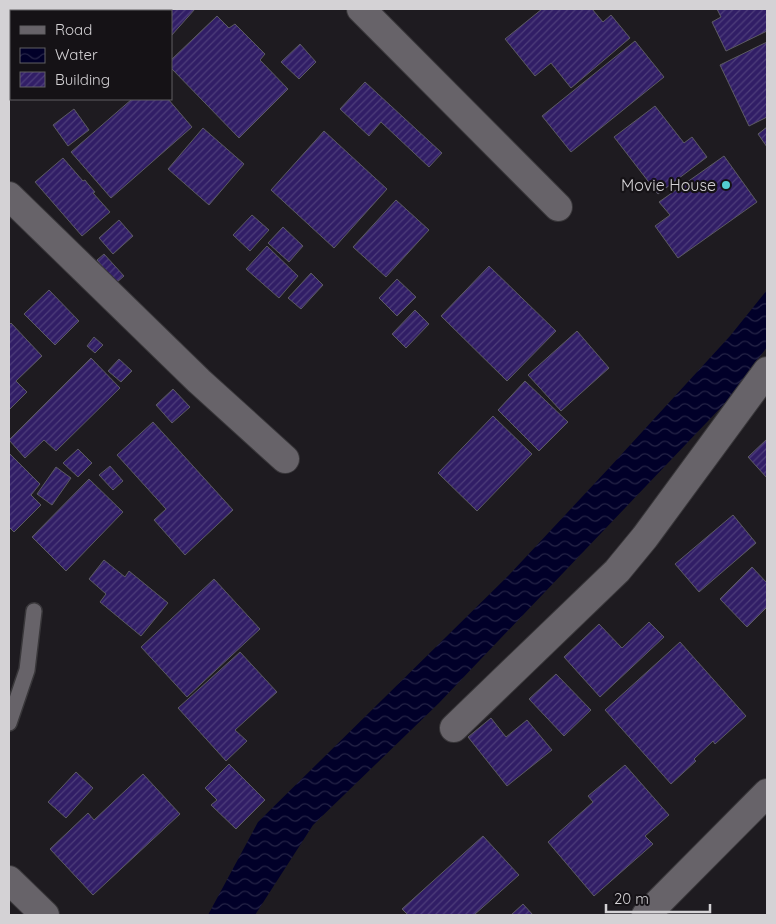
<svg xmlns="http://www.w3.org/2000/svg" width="776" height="924" font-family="Quicksand,sans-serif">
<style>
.water{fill:url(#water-waves)}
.building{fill:url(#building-hatch);stroke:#5c5b62}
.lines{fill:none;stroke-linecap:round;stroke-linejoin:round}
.service-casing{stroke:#39373a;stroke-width:18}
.minor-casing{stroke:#39373a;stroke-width:30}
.tertiary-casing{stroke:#39373a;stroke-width:30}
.service{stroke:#676369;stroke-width:15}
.minor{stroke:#676369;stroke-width:28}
.tertiary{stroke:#676369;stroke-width:28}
.poi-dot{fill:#52cdd0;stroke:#151216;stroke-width:2}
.labels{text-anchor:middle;stroke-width:4.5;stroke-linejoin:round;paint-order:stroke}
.poi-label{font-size:16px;fill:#d4d2d5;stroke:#151216;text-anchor:end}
</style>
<defs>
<pattern id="water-waves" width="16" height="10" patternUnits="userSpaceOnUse" patternTransform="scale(1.25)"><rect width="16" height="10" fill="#010029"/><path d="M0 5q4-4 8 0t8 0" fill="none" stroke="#252447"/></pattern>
<pattern id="building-hatch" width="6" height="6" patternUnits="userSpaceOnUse" patternTransform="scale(1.25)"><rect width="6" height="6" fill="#311e66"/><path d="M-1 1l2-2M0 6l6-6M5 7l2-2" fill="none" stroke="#4e3e7b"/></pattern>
</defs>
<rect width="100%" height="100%" fill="#1e1b20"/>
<path class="water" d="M 767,290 L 767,347 L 729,399 L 439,703 L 313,825 L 255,915 L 208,915 L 258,822 L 509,575 L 609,468 L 730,336 Z"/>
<g class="building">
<path d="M 14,9 L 77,9 L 79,11 L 12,11 Z"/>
<path d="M 121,9 L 195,9 L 171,36 L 171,11 L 119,11 Z"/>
<path d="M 542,9 L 592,9 L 603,22 L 611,15 L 630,38 L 571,88 L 551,63 L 535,76 L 505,39 Z"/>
<path d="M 717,9 L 767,9 L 767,31 L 726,51 L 712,22 L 721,17 Z"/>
<path d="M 11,12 L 11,79 L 9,77 L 9,14 Z"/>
<path d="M 217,16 L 229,28 L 235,24 L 265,54 L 260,60 L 288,89 L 239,138 L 171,68 L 171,60 Z"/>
<path d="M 635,41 L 664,77 L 571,152 L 542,116 Z"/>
<path d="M 767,42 L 767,117 L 749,126 L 720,65 Z"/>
<path d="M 300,44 L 316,62 L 299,79 L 281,62 Z"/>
<path d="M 365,82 L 442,153 L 429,167 L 381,122 L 369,136 L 340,109 Z"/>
<path d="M 132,99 L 168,99 L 192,127 L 111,198 L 71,152 Z"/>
<path d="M 655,106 L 684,143 L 692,137 L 707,157 L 658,194 L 614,137 Z"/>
<path d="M 74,109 L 89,130 L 68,146 L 53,125 Z"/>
<path d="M 767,127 L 767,147 L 758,134 Z"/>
<path d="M 203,128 L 244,164 L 209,205 L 168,169 Z"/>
<path d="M 324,131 L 387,189 L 334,248 L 271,190 Z"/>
<path d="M 724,156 L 757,202 L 678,258 L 655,226 L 670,215 L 659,202 Z"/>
<path d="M 63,158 L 83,181 L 85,180 L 88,184 L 95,192 L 93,193 L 110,212 L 82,236 L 35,182 Z"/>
<path d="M 396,200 L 429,230 L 386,277 L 353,247 Z"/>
<path d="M 252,215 L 269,230 L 250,251 L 233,235 Z"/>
<path d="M 119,220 L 133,236 L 113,254 L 99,238 Z"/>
<path d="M 283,227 L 303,246 L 289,262 L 268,243 Z"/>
<path d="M 267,246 L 298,276 L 279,298 L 246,269 Z"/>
<path d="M 104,254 L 124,276 L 116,283 L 97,260 Z"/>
<path d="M 489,266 L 556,331 L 507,381 L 441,316 Z"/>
<path d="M 311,273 L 323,285 L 301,309 L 288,298 Z"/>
<path d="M 397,279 L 416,297 L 397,316 L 379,298 Z"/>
<path d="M 49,290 L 79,321 L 55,345 L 24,314 Z"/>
<path d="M 415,310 L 429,324 L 406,348 L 392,334 Z"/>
<path d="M 11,323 L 42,356 L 16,381 L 27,392 L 9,410 L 9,325 Z"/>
<path d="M 577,331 L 609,368 L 561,411 L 528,375 Z"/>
<path d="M 94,337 L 103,345 L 95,353 L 87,346 Z"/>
<path d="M 91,358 L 120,388 L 56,451 L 44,440 L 25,458 L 9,440 Z"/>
<path d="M 119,359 L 132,371 L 121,382 L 108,371 Z"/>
<path d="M 525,381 L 568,422 L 539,451 L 498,410 Z"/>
<path d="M 173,389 L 190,407 L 172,423 L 156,405 Z"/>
<path d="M 493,416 L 532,454 L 477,511 L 438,473 Z"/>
<path d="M 153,422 L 233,510 L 185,555 L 154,520 L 166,509 L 117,455 Z"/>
<path d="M 767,439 L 767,478 L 748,457 Z"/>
<path d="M 78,449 L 92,463 L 78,477 L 63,463 Z"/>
<path d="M 9,453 L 40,484 L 31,495 L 41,505 L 14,532 L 9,527 Z"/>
<path d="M 110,466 L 123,481 L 113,490 L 99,475 Z"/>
<path d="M 56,467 L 71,478 L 52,505 L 37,494 Z"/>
<path d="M 89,479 L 123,512 L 66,571 L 32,537 Z"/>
<path d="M 733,515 L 756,543 L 699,592 L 675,564 Z"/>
<path d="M 104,560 L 125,577 L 129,571 L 168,603 L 141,636 L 100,602 L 106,594 L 89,579 Z"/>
<path d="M 752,567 L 767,583 L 767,607 L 747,627 L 720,599 Z"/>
<path d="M 214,579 L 260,629 L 187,697 L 141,647 Z"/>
<path d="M 649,622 L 664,637 L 600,697 L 564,657 L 599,624 L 622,648 Z"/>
<path d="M 680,642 L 746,716 L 715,744 L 713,741 L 694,759 L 696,761 L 671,784 L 605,710 Z"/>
<path d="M 240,652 L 277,692 L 235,730 L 247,741 L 226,761 L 178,708 Z"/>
<path d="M 556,674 L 591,710 L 564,736 L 529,699 Z"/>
<path d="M 491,718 L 506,737 L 527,720 L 552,750 L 507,786 L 468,737 Z"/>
<path d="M 229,764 L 265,800 L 236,829 L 211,805 L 217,800 L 205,788 Z"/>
<path d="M 625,765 L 669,815 L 645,836 L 653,844 L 594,896 L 548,842 L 593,802 L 588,796 Z"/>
<path d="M 76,772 L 93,788 L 66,818 L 48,802 Z"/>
<path d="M 143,774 L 180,814 L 93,895 L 50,849 L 88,813 L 94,820 Z"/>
<path d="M 483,836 L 519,875 L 474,915 L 408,915 L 402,909 Z"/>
<path d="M 523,904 L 533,915 L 511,915 Z"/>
</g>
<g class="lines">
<g class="service-casing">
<path id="service" d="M 9,723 L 27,670 L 34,611"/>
</g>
<g class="minor-casing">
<g id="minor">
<path d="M 361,9 L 558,207"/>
<path d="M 9,196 L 199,381 L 285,459"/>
<path d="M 454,728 L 617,571 L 645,537 L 767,371"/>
<path d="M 646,915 L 767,793"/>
</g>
</g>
<g class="tertiary-casing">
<path id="tertiary" d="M 9,880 L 45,915"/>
</g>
<use href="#service" class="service"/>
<use href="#minor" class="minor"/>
<use href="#tertiary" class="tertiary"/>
</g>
<circle class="poi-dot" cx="726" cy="185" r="5"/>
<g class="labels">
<g class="poi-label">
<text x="716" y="191">Movie House</text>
</g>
</g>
<rect width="776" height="924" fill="none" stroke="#d4d2d5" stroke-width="20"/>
<rect x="10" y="10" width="162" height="90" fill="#151216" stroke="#615f62"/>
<rect x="20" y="26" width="25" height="8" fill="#676369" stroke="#615f62"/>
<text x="55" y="35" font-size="15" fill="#d4d2d5">Road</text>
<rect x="20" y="48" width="25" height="15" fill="url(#water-waves)" stroke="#615f62"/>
<text x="55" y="60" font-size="15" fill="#d4d2d5">Water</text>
<rect x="20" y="72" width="25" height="15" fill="url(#building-hatch)" stroke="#615f62"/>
<text x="55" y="85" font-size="15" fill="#d4d2d5">Building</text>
<path d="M606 904v8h104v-8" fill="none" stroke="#d4d2d5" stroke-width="2.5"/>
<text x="614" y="904" font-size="15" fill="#d4d2d5" stroke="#151216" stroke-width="4" paint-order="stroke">20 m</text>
</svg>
